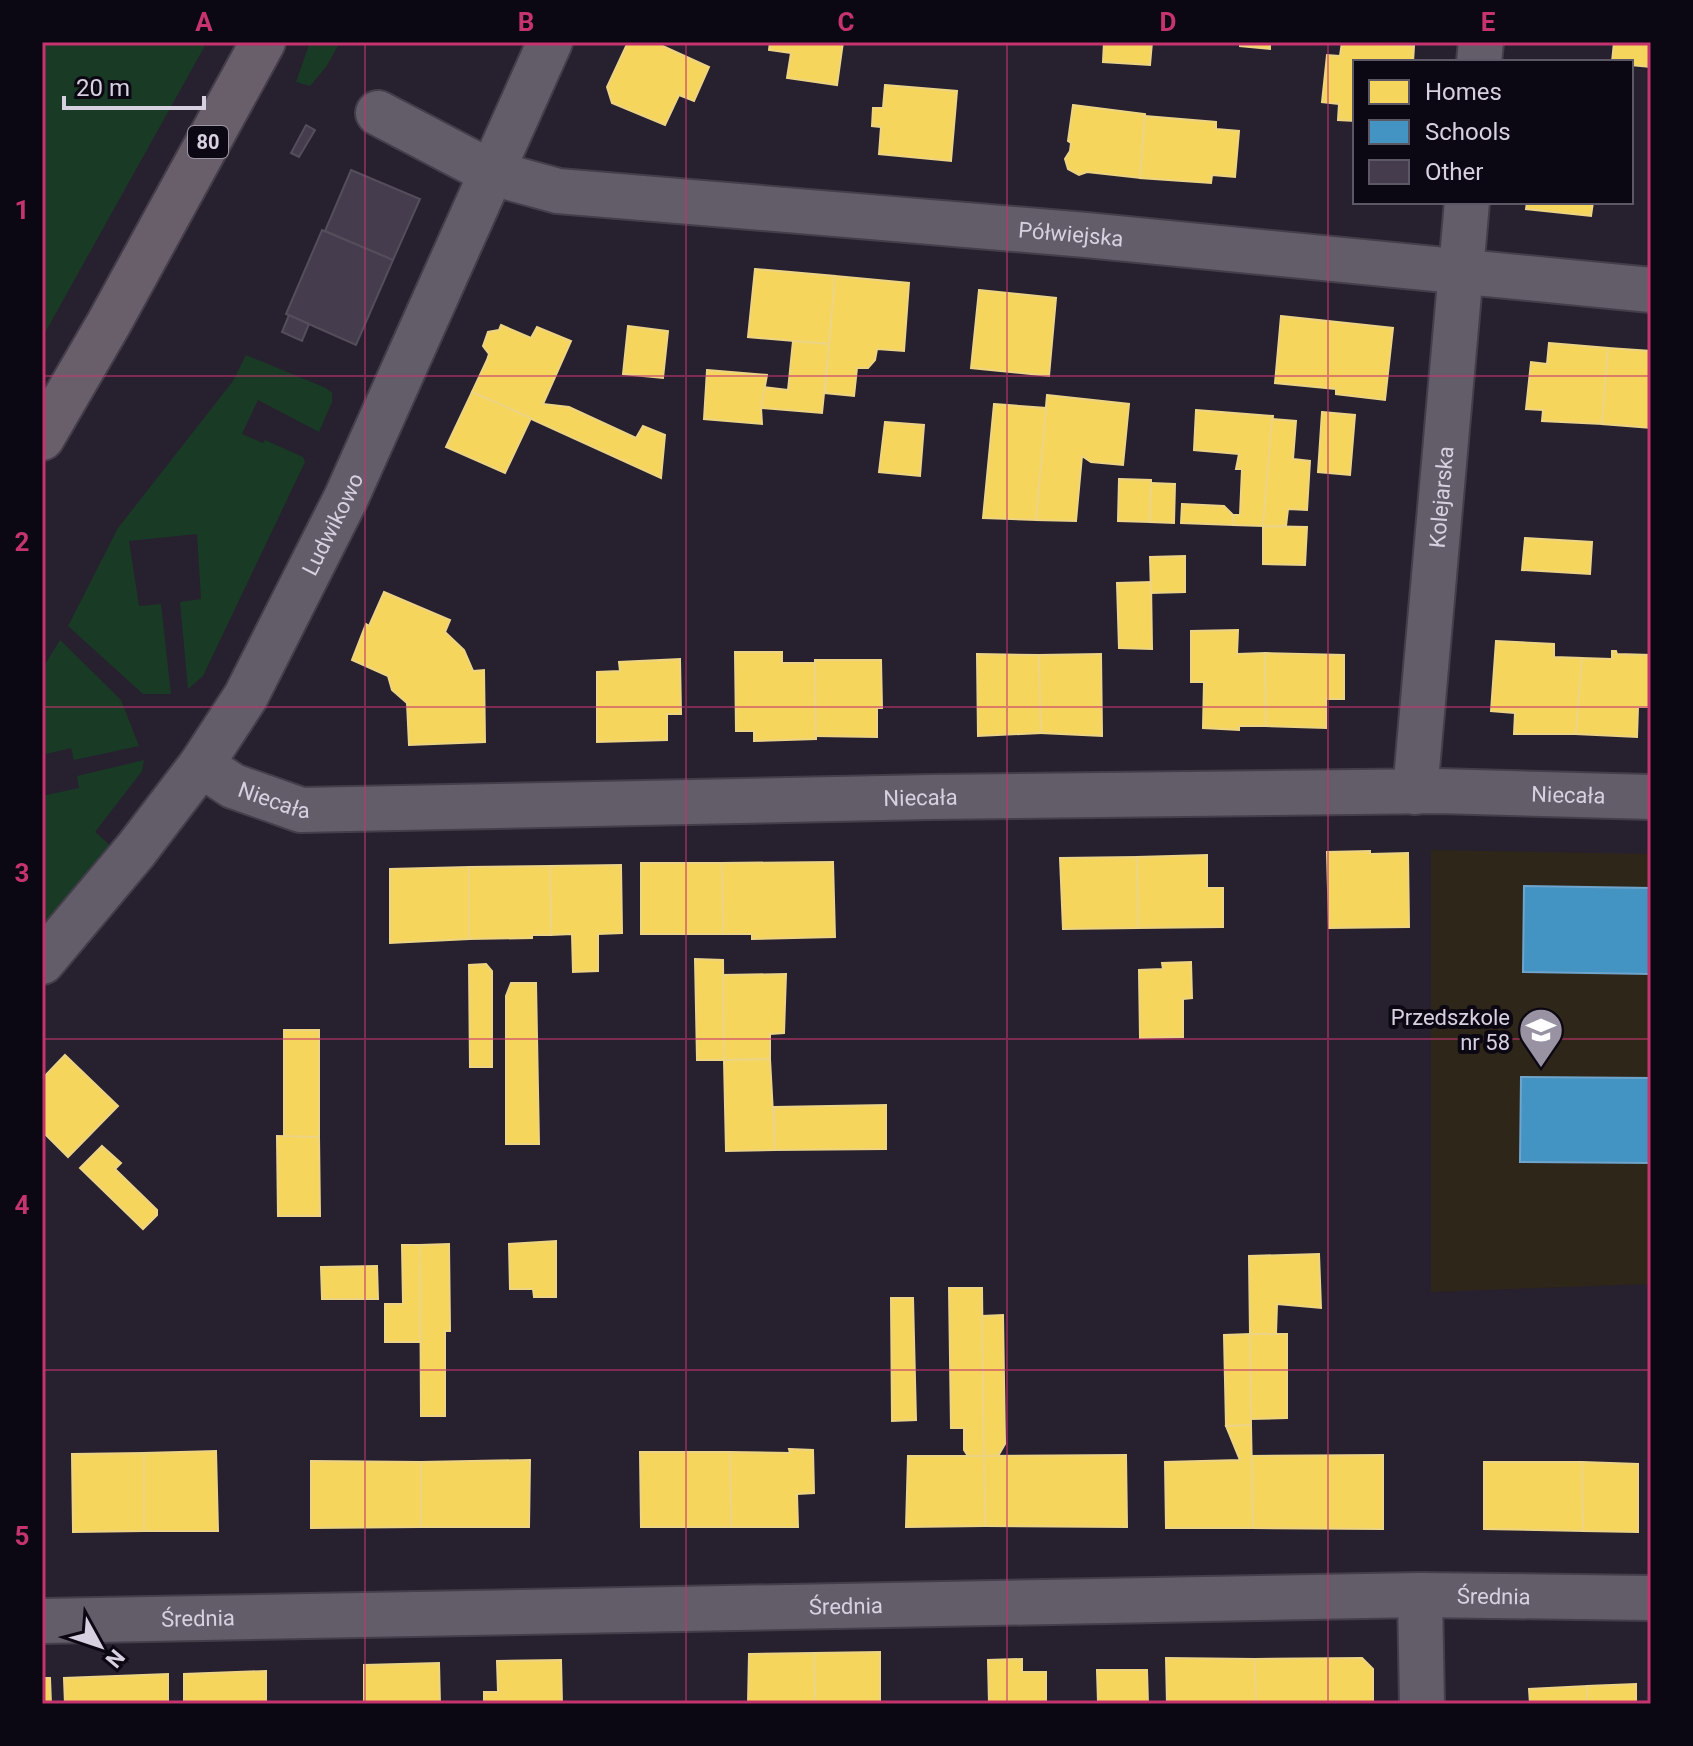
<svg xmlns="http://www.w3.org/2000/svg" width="1693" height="1746" font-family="Roboto,sans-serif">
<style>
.education{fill:#2e2619}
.green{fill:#193a25}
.homes{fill:#f6d55c;stroke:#edd484;stroke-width:2}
.schools{fill:#4393c3;stroke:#6fa5cc;stroke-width:2}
.building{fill:#453d4e;stroke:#544e5a;stroke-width:2}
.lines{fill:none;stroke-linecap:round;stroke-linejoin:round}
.minor-casing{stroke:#443d4a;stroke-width:48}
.major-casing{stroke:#443d4a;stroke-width:48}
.minor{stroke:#625d68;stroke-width:44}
.major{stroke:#695f6a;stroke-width:44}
.grid{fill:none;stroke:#c5346f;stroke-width:2;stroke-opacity:0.55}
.labels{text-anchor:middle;stroke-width:8;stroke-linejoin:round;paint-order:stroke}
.shield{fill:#0c0813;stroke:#9a94a3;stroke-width:2}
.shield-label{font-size:20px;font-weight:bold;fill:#d7d0e1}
.street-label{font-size:22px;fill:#d7d0e1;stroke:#0c0813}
.poi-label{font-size:22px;fill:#d7d0e1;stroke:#0c0813;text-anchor:end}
.neatline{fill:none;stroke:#c5346f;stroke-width:3}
.grid-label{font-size:26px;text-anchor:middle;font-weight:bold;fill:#c5346f}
</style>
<rect width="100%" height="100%" fill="#27202e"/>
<path class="education" d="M 1431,850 L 1651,854 L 1651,1284 L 1431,1292 Z"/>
<g class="green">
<path d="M 42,42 L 207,42 L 42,338 Z"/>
<path d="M 310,42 L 340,42 L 326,67 L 310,86 L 296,82 Z"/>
<path d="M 246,355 L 326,388 L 332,393 L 332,402 L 319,432 L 258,400 L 242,434 L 263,443 L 265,440 L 303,457 L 305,462 L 203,676 L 188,689 L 180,602 L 201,599 L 197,534 L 129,541 L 139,606 L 161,604 L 171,694 L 143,694 L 68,626 L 118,528 L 233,381 Z"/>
<path d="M 60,640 L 121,700 L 139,746 L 74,760 L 71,748 L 42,755 L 42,669 Z"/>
<path d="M 144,760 L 142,771 L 95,832 L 111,846 L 42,925 L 42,796 L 79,788 L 77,776 Z"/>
</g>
<g class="homes">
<path d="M 628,42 L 654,42 L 709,67 L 694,101 L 679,95 L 665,125 L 612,103 L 607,87 Z"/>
<path d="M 770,42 L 843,42 L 837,85 L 787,78 L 791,53 L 769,50 Z"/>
<path d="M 1104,42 L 1152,42 L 1150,65 L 1103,62 Z"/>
<path d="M 1240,42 L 1270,42 L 1270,49 L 1240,46 Z"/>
<path d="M 1342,42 L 1414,46 L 1413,62 L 1355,62 L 1355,121 L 1338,120 L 1339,104 L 1322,102 L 1327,55 L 1340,56 Z"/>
<path d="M 1614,42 L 1651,42 L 1650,67 L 1631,65 L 1631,62 L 1612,62 Z"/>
<path d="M 885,85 L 957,91 L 951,161 L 879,154 L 881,127 L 872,126 L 873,108 L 883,108 Z"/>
<path d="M 1073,105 L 1145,114 L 1140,178 L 1087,172 L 1079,175 L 1068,169 L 1065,159 L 1070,151 L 1071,143 L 1068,141 Z"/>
<path d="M 1145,116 L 1216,122 L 1216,129 L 1239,131 L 1235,177 L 1212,175 L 1211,183 L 1140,178 Z"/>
<path d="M 1527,202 L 1593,202 L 1591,216 L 1526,209 Z"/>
<path d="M 755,269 L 835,276 L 829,344 L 748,337 Z"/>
<path d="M 835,276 L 909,283 L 904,351 L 877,349 L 875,360 L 868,368 L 857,368 L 854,396 L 825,393 Z"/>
<path d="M 979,290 L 1056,298 L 1049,376 L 971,368 Z"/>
<path d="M 1281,316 L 1393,328 L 1385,400 L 1336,394 L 1336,389 L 1275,383 Z"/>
<path d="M 501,325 L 531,338 L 537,327 L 571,341 L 543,404 L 569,407 L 636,438 L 643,426 L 665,435 L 661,478 L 472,392 L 487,360 L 489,354 L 483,346 L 488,332 L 499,330 Z"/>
<path d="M 628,326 L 668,331 L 663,378 L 623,374 Z"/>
<path d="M 793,341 L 829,344 L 822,413 L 761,408 L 764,387 L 788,390 Z"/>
<path d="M 1549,343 L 1608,348 L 1602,424 L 1542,421 L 1543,410 L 1526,409 L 1531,362 L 1547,364 Z"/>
<path d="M 1608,348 L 1651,351 L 1651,428 L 1602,424 Z"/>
<path d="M 707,370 L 767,375 L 761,408 L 762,424 L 704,419 Z"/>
<path d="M 472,392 L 531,418 L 505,473 L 446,447 Z"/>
<path d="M 1047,395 L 1129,404 L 1123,465 L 1091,462 L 1082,456 L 1076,521 L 1036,520 Z"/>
<path d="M 994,404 L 1046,408 L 1036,520 L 983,518 Z"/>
<path d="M 1196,410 L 1273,416 L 1263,526 L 1233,525 L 1233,515 L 1240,515 L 1242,469 L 1236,469 L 1239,454 L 1194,450 Z"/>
<path d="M 1322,412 L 1355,415 L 1350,475 L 1318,472 Z"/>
<path d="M 1272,419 L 1296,421 L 1293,459 L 1310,461 L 1307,510 L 1288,509 L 1286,526 L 1263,526 Z"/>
<path d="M 885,422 L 924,425 L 920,476 L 879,472 Z"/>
<path d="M 1119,479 L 1151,480 L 1150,522 L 1118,521 Z"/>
<path d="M 1151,483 L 1175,484 L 1174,523 L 1150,522 Z"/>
<path d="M 1182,504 L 1224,506 L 1233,515 L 1233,525 L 1181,523 Z"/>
<path d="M 1263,526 L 1307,527 L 1305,565 L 1263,564 Z"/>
<path d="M 1525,538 L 1592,542 L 1590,574 L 1522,570 Z"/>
<path d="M 1185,556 L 1185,592 L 1151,593 L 1150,557 Z"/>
<path d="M 1151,582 L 1152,649 L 1119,648 L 1117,583 Z"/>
<path d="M 384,592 L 450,620 L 445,632 L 464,650 L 473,671 L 484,670 L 485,742 L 409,745 L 407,703 L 392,690 L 388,676 L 352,660 L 366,624 L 369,626 Z"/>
<path d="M 1238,630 L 1237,654 L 1265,653 L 1266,726 L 1239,726 L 1239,730 L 1203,728 L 1204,682 L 1191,682 L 1191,631 Z"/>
<path d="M 1496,641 L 1554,644 L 1554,657 L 1582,658 L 1576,734 L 1514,734 L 1515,713 L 1491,711 Z"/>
<path d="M 1612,651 L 1616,651 L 1617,654 L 1651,655 L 1651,707 L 1638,707 L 1637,737 L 1576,734 L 1582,658 L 1612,659 Z"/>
<path d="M 735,652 L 782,652 L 782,663 L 815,663 L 816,739 L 754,741 L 754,731 L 736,731 Z"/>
<path d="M 1265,653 L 1344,655 L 1344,699 L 1326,699 L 1326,728 L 1266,726 Z"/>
<path d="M 977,654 L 1039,655 L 1041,733 L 978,736 Z"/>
<path d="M 1101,654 L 1102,736 L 1041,733 L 1039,655 Z"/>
<path d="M 680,659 L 681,714 L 667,714 L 667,740 L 597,742 L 597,672 L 620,671 L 619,662 Z"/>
<path d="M 815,660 L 881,660 L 882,708 L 877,708 L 877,737 L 816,736 Z"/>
<path d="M 1370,851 L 1370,854 L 1408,853 L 1409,927 L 1329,928 L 1327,852 Z"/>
<path d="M 1207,855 L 1207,888 L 1223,888 L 1223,927 L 1138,928 L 1137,857 Z"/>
<path d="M 1137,857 L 1138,928 L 1063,929 L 1060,858 Z"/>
<path d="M 833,862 L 835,937 L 752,939 L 752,934 L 723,934 L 722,863 Z"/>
<path d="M 641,863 L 722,863 L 723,934 L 641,934 Z"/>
<path d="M 621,865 L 622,933 L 598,934 L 598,971 L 573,972 L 572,934 L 551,935 L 550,866 Z"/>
<path d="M 550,866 L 551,935 L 532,935 L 532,938 L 469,939 L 469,867 Z"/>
<path d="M 469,867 L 469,939 L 390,943 L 390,869 Z"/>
<path d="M 695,959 L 723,960 L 724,1060 L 697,1060 Z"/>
<path d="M 1191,962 L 1192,998 L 1183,999 L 1183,1037 L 1140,1038 L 1139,970 L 1163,969 L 1162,963 Z"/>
<path d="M 486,964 L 492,971 L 492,1067 L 470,1067 L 469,965 Z"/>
<path d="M 786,974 L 784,1033 L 770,1034 L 770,1059 L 724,1060 L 723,975 Z"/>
<path d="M 511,983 L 536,983 L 539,1144 L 506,1144 L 506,996 Z"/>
<path d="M 284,1030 L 319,1030 L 319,1137 L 284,1138 Z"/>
<path d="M 65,1055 L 118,1106 L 68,1157 L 42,1131 L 42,1079 Z"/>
<path d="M 770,1059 L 775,1150 L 726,1151 L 724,1060 Z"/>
<path d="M 886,1105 L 886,1149 L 775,1150 L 774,1107 Z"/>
<path d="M 277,1136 L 319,1137 L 320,1216 L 278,1216 Z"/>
<path d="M 102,1146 L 121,1163 L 115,1169 L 157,1210 L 157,1215 L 143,1229 L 80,1168 Z"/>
<path d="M 556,1241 L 556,1297 L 534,1297 L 533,1289 L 510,1289 L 509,1244 Z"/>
<path d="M 449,1244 L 450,1331 L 445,1331 L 445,1416 L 421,1416 L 420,1245 Z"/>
<path d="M 402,1245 L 420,1245 L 420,1342 L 385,1342 L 385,1304 L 403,1304 Z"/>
<path d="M 1319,1254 L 1321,1308 L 1277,1304 L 1276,1334 L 1250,1334 L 1249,1256 Z"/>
<path d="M 377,1266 L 378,1299 L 322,1299 L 321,1267 Z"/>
<path d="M 949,1288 L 982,1288 L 984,1456 L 968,1456 L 964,1450 L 964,1428 L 951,1428 Z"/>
<path d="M 891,1298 L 913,1298 L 916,1420 L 892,1421 Z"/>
<path d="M 1003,1315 L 1005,1444 L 998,1456 L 984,1456 L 982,1316 Z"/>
<path d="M 1250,1334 L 1287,1334 L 1287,1418 L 1251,1419 Z"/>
<path d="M 1250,1334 L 1251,1425 L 1226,1426 L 1224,1335 Z"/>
<path d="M 1251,1425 L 1253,1528 L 1166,1528 L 1165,1462 L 1240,1460 L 1226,1426 Z"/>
<path d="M 789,1449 L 813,1450 L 814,1493 L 797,1494 L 798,1527 L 731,1527 L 730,1452 L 790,1453 Z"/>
<path d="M 216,1451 L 218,1531 L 144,1531 L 144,1453 Z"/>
<path d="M 640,1452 L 730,1452 L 731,1527 L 641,1527 Z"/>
<path d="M 144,1453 L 144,1531 L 73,1532 L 72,1454 Z"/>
<path d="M 1126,1455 L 1127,1527 L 985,1526 L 984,1456 Z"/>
<path d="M 1383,1455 L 1383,1529 L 1253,1528 L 1252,1456 Z"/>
<path d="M 908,1456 L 984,1456 L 985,1526 L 906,1527 Z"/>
<path d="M 530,1460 L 529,1527 L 421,1527 L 421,1462 Z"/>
<path d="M 311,1461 L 421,1462 L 421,1527 L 311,1528 Z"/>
<path d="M 1484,1462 L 1582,1462 L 1583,1531 L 1484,1529 Z"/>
<path d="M 1582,1462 L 1638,1464 L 1638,1532 L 1583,1531 Z"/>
<path d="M 880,1652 L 880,1704 L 815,1704 L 814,1653 Z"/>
<path d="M 814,1653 L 815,1704 L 748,1704 L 749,1654 Z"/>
<path d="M 1166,1658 L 1255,1659 L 1256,1704 L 1167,1704 Z"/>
<path d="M 1362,1658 L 1373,1669 L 1373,1704 L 1256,1704 L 1255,1659 Z"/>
<path d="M 1022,1659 L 1022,1672 L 1046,1672 L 1046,1704 L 989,1704 L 988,1660 Z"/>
<path d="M 561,1660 L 562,1704 L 484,1704 L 484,1692 L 498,1692 L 497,1661 Z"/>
<path d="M 439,1663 L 440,1704 L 364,1704 L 364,1665 Z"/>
<path d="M 1097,1670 L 1147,1670 L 1148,1704 L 1087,1704 L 1087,1702 L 1098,1702 Z"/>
<path d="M 266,1671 L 266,1704 L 184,1704 L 184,1674 Z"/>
<path d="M 168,1674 L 168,1704 L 65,1704 L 64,1678 Z"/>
<path d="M 42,1678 L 50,1678 L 51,1704 L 42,1704 Z"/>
<path d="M 1636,1684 L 1636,1704 L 1587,1704 L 1587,1686 Z"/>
<path d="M 1587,1686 L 1587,1704 L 1530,1704 L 1529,1689 Z"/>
</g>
<g class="schools">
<path d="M 1524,886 L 1651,888 L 1651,974 L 1523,972 Z"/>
<path d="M 1521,1077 L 1651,1078 L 1651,1163 L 1520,1162 Z"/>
</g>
<g class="building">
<path d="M 306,125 L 315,130 L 299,157 L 291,153 Z"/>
<path d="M 351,170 L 420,199 L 393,260 L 325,231 Z"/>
<path d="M 322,230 L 393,260 L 356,345 L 286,314 Z"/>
<path d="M 289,315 L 309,324 L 302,341 L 282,332 Z"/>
</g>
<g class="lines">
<g class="minor-casing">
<g id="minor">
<path d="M 1479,62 L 1481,42"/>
<path id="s1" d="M 378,113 L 492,173 L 558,191 L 1086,235 L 1651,290"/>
<path id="s2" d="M 201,765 L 233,786 L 301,810 L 931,797 L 1439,791 L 1651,797"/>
<path id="s3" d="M 1415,792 L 1467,202"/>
<path id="s4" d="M 42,962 L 136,850 L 201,765 L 246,696 L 346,498 L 550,42"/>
<path d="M 1420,1595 L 1422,1704"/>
<path id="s5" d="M 42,1621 L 1420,1595 L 1651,1598"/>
</g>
</g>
<g class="major-casing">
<path id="major" d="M 42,438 L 109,323 L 263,42"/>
</g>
<use href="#minor" class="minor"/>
<use href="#major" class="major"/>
</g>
<path class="grid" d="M 365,42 L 365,1704M 686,42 L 686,1704M 1007,42 L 1007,1704M 1328,42 L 1328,1704M 42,376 L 1651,376M 42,707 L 1651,707M 42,1039 L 1651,1039M 42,1370 L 1651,1370"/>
<defs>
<g id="school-pin" transform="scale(2.3)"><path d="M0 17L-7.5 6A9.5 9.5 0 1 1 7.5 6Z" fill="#9992a2" stroke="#0c0813"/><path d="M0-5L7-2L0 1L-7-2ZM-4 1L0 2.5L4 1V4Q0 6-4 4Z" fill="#fff"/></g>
</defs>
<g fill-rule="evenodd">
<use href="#school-pin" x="1541" y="1030"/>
</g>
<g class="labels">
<rect class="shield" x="188" y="126" width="40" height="32" rx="6"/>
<g class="shield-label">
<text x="208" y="149">80</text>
</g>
<g class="street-label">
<text dy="8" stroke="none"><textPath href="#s1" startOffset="712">Półwiejska</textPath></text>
<text dy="8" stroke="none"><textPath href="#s3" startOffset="296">Kolejarska</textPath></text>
<text dy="8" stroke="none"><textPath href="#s4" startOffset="528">Ludwikowo</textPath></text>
<text dy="8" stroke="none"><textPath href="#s2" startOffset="1378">Niecała</textPath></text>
<text dy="8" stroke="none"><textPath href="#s2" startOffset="82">Niecała</textPath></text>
<text dy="8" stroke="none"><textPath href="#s2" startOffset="730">Niecała</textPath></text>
<text dy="8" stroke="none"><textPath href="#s5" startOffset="1452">Średnia</textPath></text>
<text dy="8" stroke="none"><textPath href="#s5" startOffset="804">Średnia</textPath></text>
<text dy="8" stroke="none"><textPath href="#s5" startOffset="156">Średnia</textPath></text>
</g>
<g class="poi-label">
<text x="1510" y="1025">Przedszkole<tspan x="1510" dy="25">nr 58</tspan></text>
</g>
</g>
<rect width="1693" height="1746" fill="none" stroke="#0c0813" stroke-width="88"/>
<rect x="1353" y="60" width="280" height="144" fill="#0c0813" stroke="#5d5865" stroke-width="2"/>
<rect x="1369" y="80" width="40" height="24" fill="#f6d55c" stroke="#5d5865" stroke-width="2"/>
<text x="1425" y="100" font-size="24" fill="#d7d0e1">Homes</text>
<rect x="1369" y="120" width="40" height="24" fill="#4393c3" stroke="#5d5865" stroke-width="2"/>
<text x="1425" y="140" font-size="24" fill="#d7d0e1">Schools</text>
<rect x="1369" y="160" width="40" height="24" fill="#453d4e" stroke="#5d5865" stroke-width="2"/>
<text x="1425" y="180" font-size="24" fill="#d7d0e1">Other</text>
<g transform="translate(100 1646) rotate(130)" stroke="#0c0813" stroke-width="6" paint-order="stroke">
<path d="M0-6L14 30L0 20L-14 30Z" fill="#d7d0e1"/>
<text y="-12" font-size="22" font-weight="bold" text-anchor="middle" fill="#d7d0e1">N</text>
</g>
<path d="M64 96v12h140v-12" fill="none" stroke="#d7d0e1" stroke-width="4"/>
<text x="76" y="96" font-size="24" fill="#d7d0e1" stroke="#0c0813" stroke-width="6" paint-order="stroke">20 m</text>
<rect x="44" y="44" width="1605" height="1658" class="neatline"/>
<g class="grid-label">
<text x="204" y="31">A</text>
<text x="526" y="31">B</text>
<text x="846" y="31">C</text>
<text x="1168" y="31">D</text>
<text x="1488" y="31">E</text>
<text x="22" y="219">1</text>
<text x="22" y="551">2</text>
<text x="22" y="882">3</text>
<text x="22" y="1214">4</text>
<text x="22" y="1545">5</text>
</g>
</svg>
